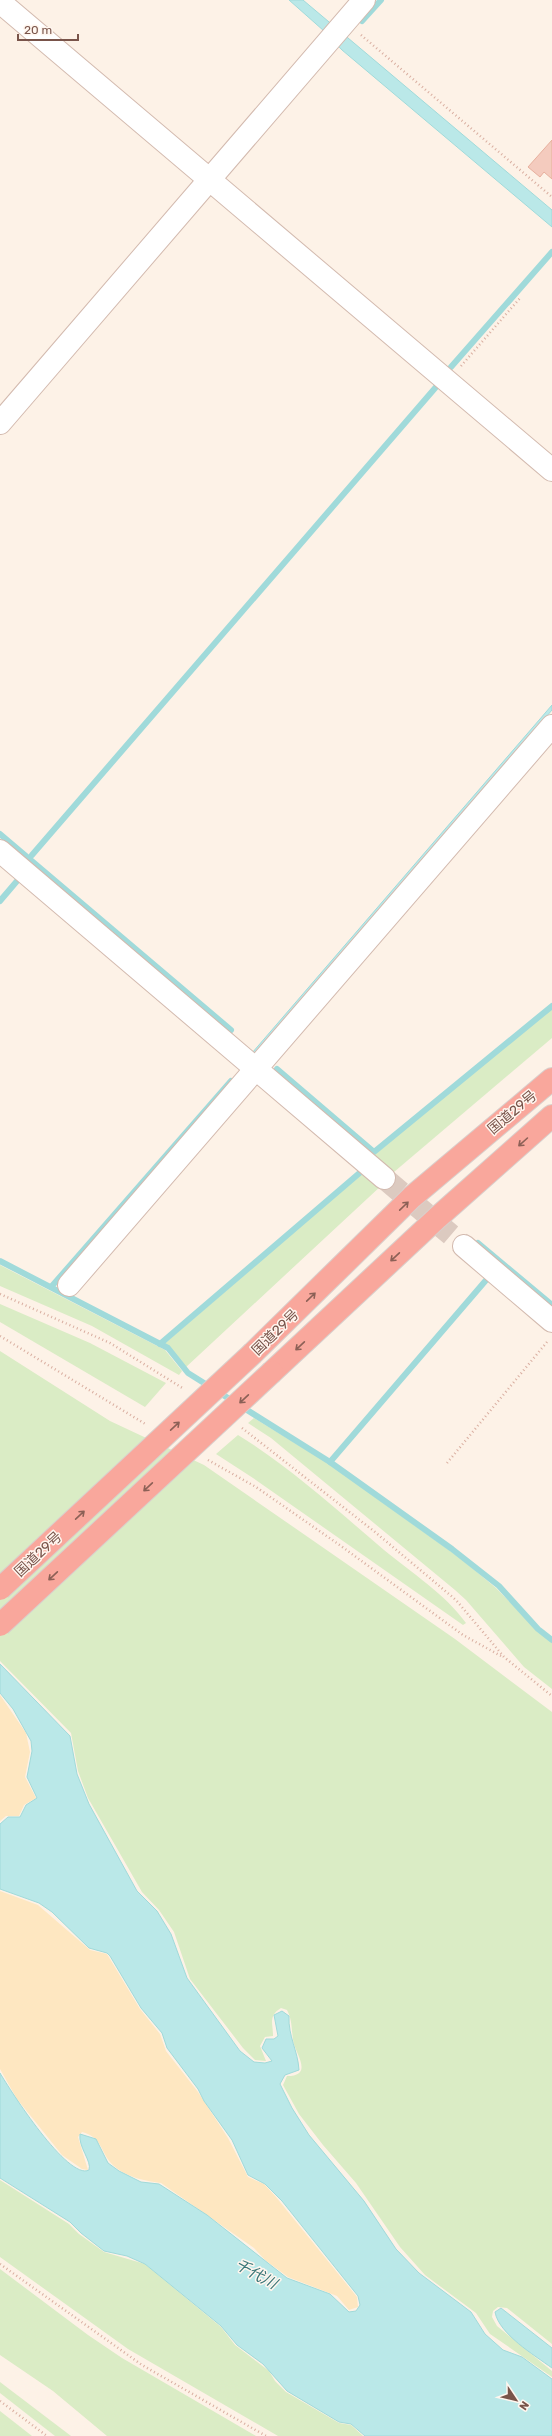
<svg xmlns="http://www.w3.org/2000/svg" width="552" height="2436" font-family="Rubik,'Noto Sans JP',sans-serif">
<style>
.green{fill:#daecc5}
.sand{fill:#fee7c1}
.water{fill:#bae8e8;stroke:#a0dada}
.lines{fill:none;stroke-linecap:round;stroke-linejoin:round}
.stream{stroke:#a0dada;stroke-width:6}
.building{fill:#f4cbbe;stroke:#e7af9d}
.minor-tunnel{stroke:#dccac0;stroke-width:22;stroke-dasharray:22 11;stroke-linecap:butt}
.minor-casing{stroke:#d3baaf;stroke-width:24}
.highway-casing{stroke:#d9cfcc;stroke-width:24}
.path{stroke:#d9aea0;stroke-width:2.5;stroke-dasharray:1 3;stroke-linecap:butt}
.minor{stroke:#fff;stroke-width:22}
.highway{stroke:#f9a79c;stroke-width:22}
.highway-bridge-casing{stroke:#d9cfcc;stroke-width:24;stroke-linecap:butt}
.highway-bridge{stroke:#f9a79c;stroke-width:22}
.oneway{stroke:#8c6056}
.labels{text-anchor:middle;stroke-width:3;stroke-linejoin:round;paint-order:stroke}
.street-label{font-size:14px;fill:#79544a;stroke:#fff6ef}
.water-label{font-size:15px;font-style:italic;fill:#3a7677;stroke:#fff6ef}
</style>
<rect width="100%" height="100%" fill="#fdf2e7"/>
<g class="green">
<path d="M 552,1008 L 552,1038 L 394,1172 L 374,1155 Z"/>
<path d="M 365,1171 L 382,1185 L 185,1368 L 170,1348 L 164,1344 Z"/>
<path d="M 0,1265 L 165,1350 L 182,1371 L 179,1375 L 92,1326 L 0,1286 Z"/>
<path d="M 0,1304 L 90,1343 L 166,1383 L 145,1407 L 0,1322 Z"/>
<path d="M 0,1351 L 110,1421 L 204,1465 L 455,1639 L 552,1712 L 552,2344 L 507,2308 L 498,2307 L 493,2311 L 492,2317 L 497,2326 L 552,2371 L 552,2377 L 490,2334 L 476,2313 L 425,2275 L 400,2247 L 356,2183 L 323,2145 L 299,2114 L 283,2085 L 287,2076 C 312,2076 298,2057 294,2044 C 291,2032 293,2021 287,2010 L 281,2008 C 268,2016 273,2023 273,2036 L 265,2037 L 260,2046 L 266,2061 L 255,2060 L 243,2048 L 190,1979 L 174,1932 L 159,1910 L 142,1892 L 88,1798 L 78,1771 L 71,1733 L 0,1661 Z"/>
<path d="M 254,1418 L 329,1464 L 460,1558 L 496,1588 L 537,1630 L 552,1643 L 552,1689 L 524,1667 L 466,1600 L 455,1590 L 271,1438 L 248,1423 Z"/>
<path d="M 238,1435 C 290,1467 337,1510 384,1550 C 412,1573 445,1594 466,1623 L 463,1625 L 253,1478 L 216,1454 Z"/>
<path d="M 0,2180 L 69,2224 L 79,2234 L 104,2252 L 145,2264 L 221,2327 L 235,2345 L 269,2371 L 275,2381 L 286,2392 L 339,2423 L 351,2425 L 363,2436 L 278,2436 L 128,2349 L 0,2257 Z"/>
<path d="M 0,2269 L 88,2335 L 122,2358 L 256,2436 L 107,2436 L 53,2391 L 0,2355 Z"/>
<path d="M 0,2382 L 71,2436 L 55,2436 L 0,2393 Z"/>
<path d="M 0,2411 L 32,2436 L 0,2436 Z"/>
</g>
<g class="sand">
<path d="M 0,1695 L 26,1733 L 30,1752 L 25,1777 L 36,1798 L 24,1805 L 19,1816 L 6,1816 L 0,1821 Z"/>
<path d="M 0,1891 L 38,1905 L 90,1950 L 107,1954 L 140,2009 L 160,2034 L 166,2051 L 198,2092 L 228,2138 L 248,2177 L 264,2184 L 276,2197 L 357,2297 L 358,2307 L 349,2310 L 337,2296 L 288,2277 L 265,2260 L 254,2248 L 161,2183 C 144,2181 122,2176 110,2162 C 100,2149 101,2137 82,2132 L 78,2137 L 88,2170 L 82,2169 L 62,2155 L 17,2099 L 0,2069 Z"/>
</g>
<g class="water">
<path d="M 289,0 L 303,0 L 552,210 L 552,227 L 342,50 L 324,31 Z"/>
<path d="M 552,705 L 552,710 L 255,1057 L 252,1053 Z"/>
<path d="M 0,1664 L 70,1736 L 77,1774 L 89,1804 L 137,1891 L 157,1911 L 171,1934 L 187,1978 L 240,2051 L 254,2062 L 265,2063 L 272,2061 L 262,2048 L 266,2039 L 274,2039 L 278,2036 L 274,2015 L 282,2011 L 289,2016 C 288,2036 298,2051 299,2070 L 285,2075 L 280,2084 L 292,2108 L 309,2135 L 364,2201 L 396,2249 L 419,2273 L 471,2312 L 485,2334 L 503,2350 L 522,2357 L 552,2379 L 552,2436 L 365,2436 L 351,2424 L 339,2422 L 287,2391 L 263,2364 L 237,2345 L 221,2326 L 145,2264 L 127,2256 L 104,2251 L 81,2233 L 70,2222 L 0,2178 L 0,2073 C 10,2090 68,2181 89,2170 C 92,2161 78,2147 80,2134 L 96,2139 L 108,2163 L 119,2171 L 141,2182 L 159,2184 L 207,2215 L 287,2278 L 330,2294 L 349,2312 L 356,2311 L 360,2305 L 358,2296 L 282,2201 L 265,2184 L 248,2175 L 232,2140 L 204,2101 L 198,2089 L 167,2048 L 162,2033 L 141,2008 L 110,1956 L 107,1953 L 89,1948 L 52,1912 L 39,1903 L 0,1889 L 0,1824 L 8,1817 L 20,1817 L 26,1805 L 37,1798 L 27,1777 L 32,1751 L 31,1741 L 13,1709 L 0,1693 Z"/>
<path d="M 501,2308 L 552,2348 L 552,2368 C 534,2355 499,2334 495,2312 Z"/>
</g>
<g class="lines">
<g class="stream">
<path d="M 362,21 L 381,0"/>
<path d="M 451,367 L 552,252"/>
<path d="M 0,834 L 231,1030"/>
<path d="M 32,855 L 436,387"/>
<path d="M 0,901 L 17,881"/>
<path d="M 277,1069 L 374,1152 L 552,1006"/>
<path d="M 478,1243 L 552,1305"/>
<path d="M 0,1261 L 168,1348 L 188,1373 L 330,1462 L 452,1549 L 499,1586 L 538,1629 L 552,1640"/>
<path d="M 52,1286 L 231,1081"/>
<path d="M 160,1344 L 363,1170"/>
<path d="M 330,1462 L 487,1279"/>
</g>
</g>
<path class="building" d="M 552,140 L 552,179 L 544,172 L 540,177 L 528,167 Z"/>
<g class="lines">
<path class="minor-tunnel" d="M 384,1178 L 464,1246"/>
<g class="minor-casing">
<g id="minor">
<path d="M 0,2 L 552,470"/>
<path d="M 0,423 L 364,0"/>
<path d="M 0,851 L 384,1178"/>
<path d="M 464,1246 L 552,1321"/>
<path d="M 69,1285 L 552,726"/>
</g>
</g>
<g class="highway-casing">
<g id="highway">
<path d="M 253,1353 L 412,1197 L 552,1079"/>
<path d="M 272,1372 L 437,1218 L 552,1116"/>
</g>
</g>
<g class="path">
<path d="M 361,35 L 552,197"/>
<path d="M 461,366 L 521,297"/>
<path d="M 0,1294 L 110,1343 L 184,1389"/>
<path d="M 0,1336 L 147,1425"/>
<path d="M 242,1428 L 375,1532 L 456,1600 L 504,1657 L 552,1696"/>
<path d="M 208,1460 L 256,1487 L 341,1546 L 463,1635 L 501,1656"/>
<path d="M 447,1463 L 547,1342"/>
<path d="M 0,2264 L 142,2365 L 266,2436"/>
<path d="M 0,2401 L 47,2436"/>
</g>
<use href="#minor" class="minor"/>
<use href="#highway" class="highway"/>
<g class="highway-bridge-casing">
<g id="highway-bridge">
<path d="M 0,1589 L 253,1353"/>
<path d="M 0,1625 L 272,1372"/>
</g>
</g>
<use href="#highway-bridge" class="highway-bridge"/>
</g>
<defs><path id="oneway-shaft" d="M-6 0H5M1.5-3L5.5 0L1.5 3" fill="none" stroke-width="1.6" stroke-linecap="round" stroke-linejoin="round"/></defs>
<g class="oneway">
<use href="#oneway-shaft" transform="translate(523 1142) rotate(138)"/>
<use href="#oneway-shaft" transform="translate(404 1206) rotate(-44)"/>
<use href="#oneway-shaft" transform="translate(395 1257) rotate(137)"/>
<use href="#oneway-shaft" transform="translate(311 1297) rotate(-44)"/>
<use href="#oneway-shaft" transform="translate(300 1346) rotate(137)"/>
<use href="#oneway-shaft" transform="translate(244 1399) rotate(137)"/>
<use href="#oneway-shaft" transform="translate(175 1426) rotate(-43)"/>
<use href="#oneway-shaft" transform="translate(148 1487) rotate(137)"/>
<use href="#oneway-shaft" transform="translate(80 1515) rotate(-43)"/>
<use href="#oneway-shaft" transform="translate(53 1576) rotate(137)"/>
</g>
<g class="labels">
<g class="street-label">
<text transform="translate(512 1112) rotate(-40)" y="5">国道29号</text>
<text transform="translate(275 1332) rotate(-44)" y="5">国道29号</text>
<text transform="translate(38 1554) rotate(-43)" y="5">国道29号</text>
</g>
<g class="water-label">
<text transform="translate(256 2274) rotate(29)" y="5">千代川</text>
</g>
</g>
<g transform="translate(516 2400) rotate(125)" stroke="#fff6ef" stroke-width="3" paint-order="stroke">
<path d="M0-3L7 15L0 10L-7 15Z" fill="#79544a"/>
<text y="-6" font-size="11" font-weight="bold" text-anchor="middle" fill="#79544a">N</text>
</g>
<path d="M18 34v6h60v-6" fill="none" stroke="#79544a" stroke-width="2"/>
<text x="24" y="34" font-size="12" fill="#79544a" stroke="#fff6ef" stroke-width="3" paint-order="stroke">20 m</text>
</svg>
